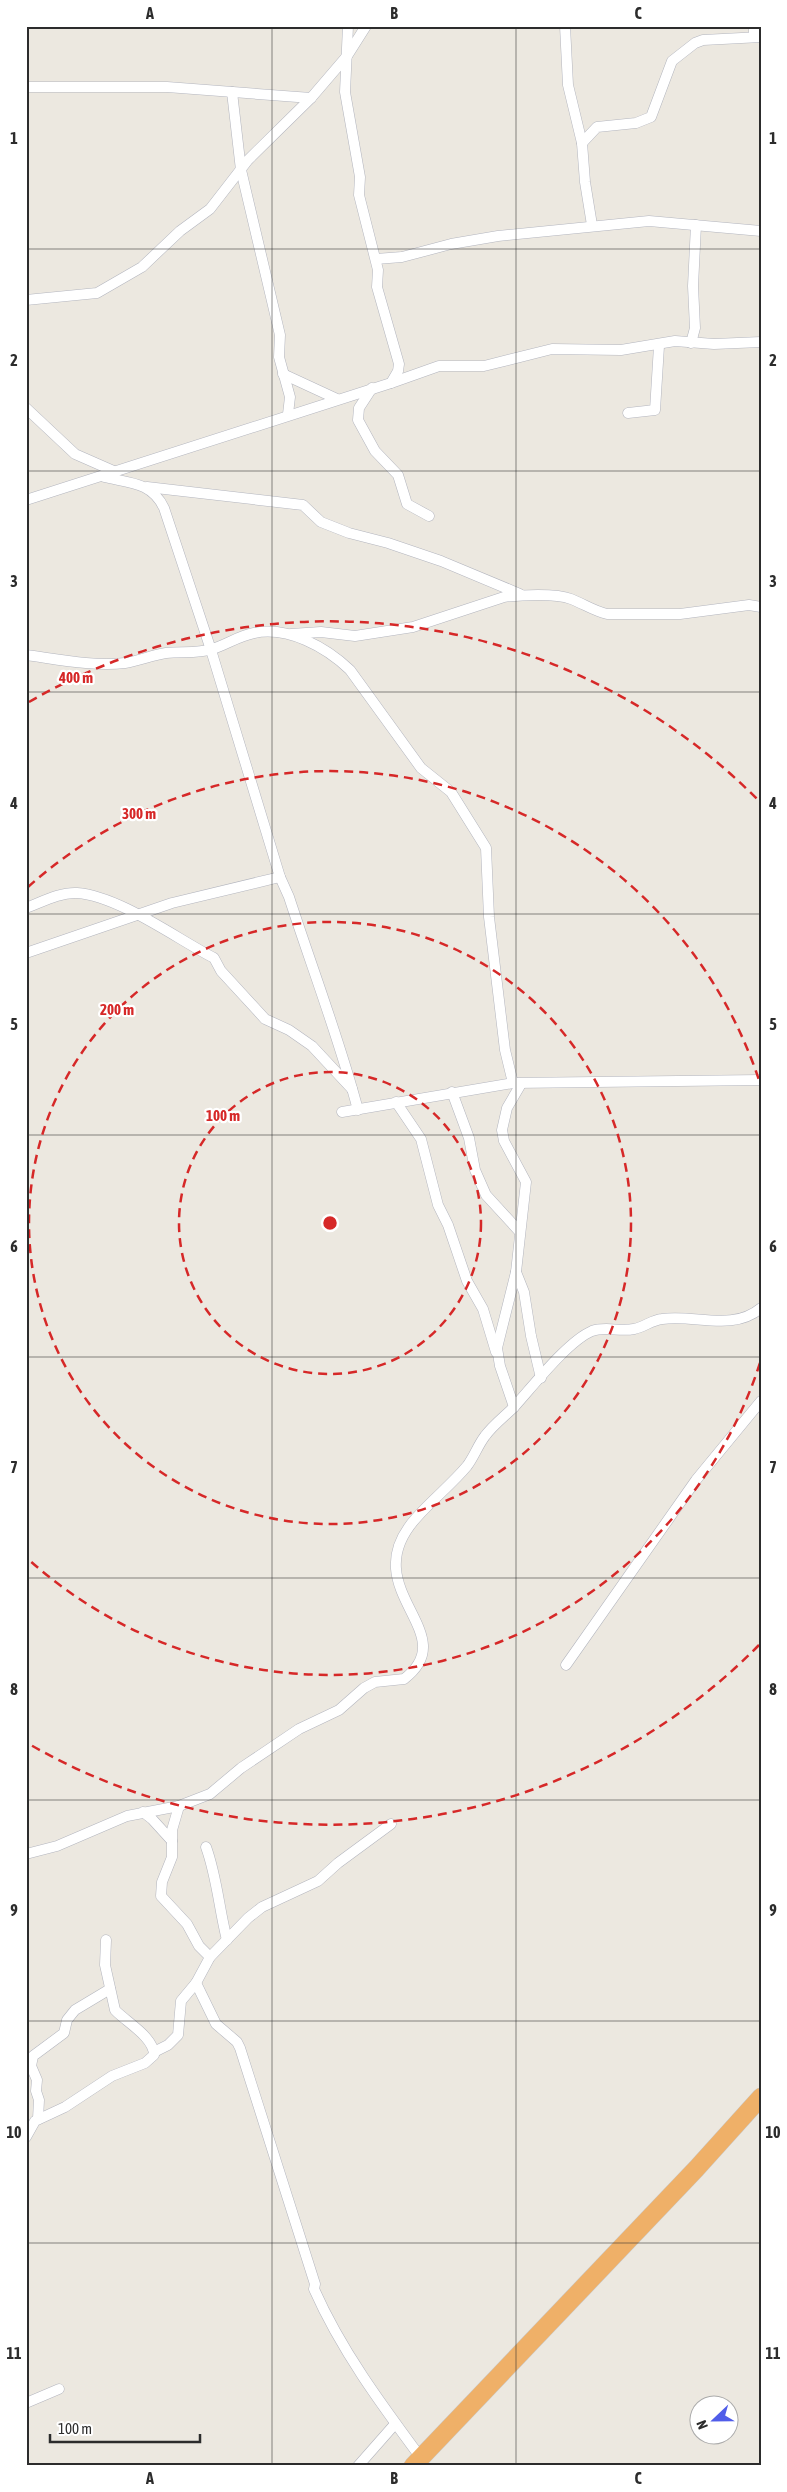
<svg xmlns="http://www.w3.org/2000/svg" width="787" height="2492" font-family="'Asap Condensed',sans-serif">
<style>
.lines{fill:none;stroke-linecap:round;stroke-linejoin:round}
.street-casing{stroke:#b3b5be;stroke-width:11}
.highway-casing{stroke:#c8c8c8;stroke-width:19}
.street{stroke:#fff;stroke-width:10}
.highway{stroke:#efb068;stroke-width:18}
.grid{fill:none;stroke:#2c2c2c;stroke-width:1;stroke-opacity:0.55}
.ring{fill:none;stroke:#d62828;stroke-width:2.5;stroke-dasharray:9 6}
.centre{fill:#d62828;stroke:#fff;stroke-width:2.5}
.ring-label{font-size:15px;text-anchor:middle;font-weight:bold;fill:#d62828;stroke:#fff;stroke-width:4.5;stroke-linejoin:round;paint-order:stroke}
.neatline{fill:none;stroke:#2c2c2c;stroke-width:2}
.grid-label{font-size:16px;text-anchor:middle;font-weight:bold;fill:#2c2c2c}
</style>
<rect width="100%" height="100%" fill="#ece8e0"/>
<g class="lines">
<g class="street-casing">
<g id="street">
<path d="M 348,26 L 345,92 L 360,177 L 359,195 L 378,270 L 377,287 L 399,364 L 398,371 L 391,383"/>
<path d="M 565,26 L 568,85 L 582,143 L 585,182 L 592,225"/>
<path d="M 754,37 L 754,26"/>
<path d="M 26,87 L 167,87 L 311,98"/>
<path d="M 232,92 L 241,170 L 280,335 L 279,357 L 290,397 L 288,414"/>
<path d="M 582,143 L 597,127 L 636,123 L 651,117 L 672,61 L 695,43 L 703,40 L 761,37"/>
<path d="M 376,259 L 402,257 L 451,244 L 498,236 L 649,221 L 761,231"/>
<path d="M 26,300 L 97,293 L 142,267 L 180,231 L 210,209 L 248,160 L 311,98 L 347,56 L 366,26"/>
<path d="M 691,343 L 695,328 L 693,286 L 696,225"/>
<path d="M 283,374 L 337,399"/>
<path d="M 372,388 L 359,408 L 358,420 L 375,451 L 398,475 L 407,504 L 429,516"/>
<path d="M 26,408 L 75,454 L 116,472"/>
<path d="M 628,413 L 655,410 L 659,346"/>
<path d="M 104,477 C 129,483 152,482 164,508 L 211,650 L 280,877 L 289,897 C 312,968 339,1038 358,1110"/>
<path d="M 147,487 L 303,505 L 321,522 L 349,533 L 388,543 L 441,561 L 520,594"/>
<path d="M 26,500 L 391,383 L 439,366 L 484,366 L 552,349 L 621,350 L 675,341 L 714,344 L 761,342"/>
<path d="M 291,634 L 321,632 L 355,636 L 413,627 L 504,597 C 520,595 556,593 571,599 C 584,604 594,611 607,614 L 680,614 L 749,605 L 761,607"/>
<path d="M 26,655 C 56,659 95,667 125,663 C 139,661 152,655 166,653 C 180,651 198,654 212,649 C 226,645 238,636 254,633 C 288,626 326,647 350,670 L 421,768 L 451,792 L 486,848 L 489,917 L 505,1050 L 513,1083"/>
<path d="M 26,908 C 42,902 60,892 77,893 C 119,896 177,939 214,958 L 221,971 L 265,1019 L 289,1030 L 312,1046 L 352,1089"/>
<path d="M 26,953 L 172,903 L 280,877"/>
<path d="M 452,1092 L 469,1138 L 475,1170 L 486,1195 L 519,1231"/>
<path d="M 396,1102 L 421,1139 L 438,1205 L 448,1225 L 467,1281 L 483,1309 L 496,1352"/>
<path d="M 342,1112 L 513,1083 L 761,1080"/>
<path d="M 516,1272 L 524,1292 L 531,1336 L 541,1378"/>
<path d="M 514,1407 L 500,1366 L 497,1348 L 516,1272 L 526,1182 L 504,1141 L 502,1130 L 507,1108 L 521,1084"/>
<path d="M 566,1665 L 696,1480 L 761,1401"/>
<path d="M 179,1806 L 172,1830 L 172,1857 L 162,1882 L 161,1896 L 187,1924 L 199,1946 L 210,1957"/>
<path d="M 143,1812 L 152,1819 L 172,1841"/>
<path d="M 206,1847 C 217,1877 219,1909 227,1940"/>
<path d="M 26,1854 L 57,1846 L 127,1816 L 179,1806 L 210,1794 L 241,1768 L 299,1729 L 339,1710 L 364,1688 L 375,1682 L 404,1679 C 466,1632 351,1589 417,1517 C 433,1499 452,1484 467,1466 C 474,1457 478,1445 485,1436 C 493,1425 505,1416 514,1407 C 533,1386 568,1341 592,1331 C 605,1326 620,1332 634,1329 C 644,1327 652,1320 662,1319 C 695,1314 732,1332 761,1308"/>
<path d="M 196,1983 L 216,2024 L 237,2042 L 240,2048 L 315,2284 L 314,2289 C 341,2350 381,2404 421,2458"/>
<path d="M 154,2052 L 168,2045 L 178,2035 L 181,2001 L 196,1983 L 210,1957 L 248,1918 L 262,1907 L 318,1881 L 338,1863 L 391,1824"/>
<path d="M 38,2119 L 39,2100 L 36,2091 L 37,2080 L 31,2066 L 33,2056 L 64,2033 L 67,2020 L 75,2010 L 110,1989"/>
<path d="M 26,2137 L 35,2121 L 65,2107 L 112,2076 L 145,2063 L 154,2055 C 154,2037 126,2022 115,2010 L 105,1965 L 106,1940"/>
<path d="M 26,2403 L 59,2389"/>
<path d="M 358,2466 L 395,2424"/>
</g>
</g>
<g class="highway-casing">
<path id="highway" d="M 413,2466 L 696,2169 L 761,2097"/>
</g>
<use href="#street" class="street"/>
<use href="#highway" class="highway"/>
</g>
<path class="grid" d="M 272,26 L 272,2466M 516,26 L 516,2466M 26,249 L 761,249M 26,471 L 761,471M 26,692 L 761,692M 26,914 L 761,914M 26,1135 L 761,1135M 26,1357 L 761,1357M 26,1578 L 761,1578M 26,1800 L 761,1800M 26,2021 L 761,2021M 26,2243 L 761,2243"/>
<g class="ring">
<circle cx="330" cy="1223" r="151"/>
<circle cx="330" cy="1223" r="301"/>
<path d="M760 1363A452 452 0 0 1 28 1559M28 887A452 452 0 0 1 760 1083"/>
<path d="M759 1645A602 602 0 0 1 29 1744M29 702A602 602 0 0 1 759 801"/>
</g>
<circle cx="330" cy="1223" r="8" class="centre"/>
<g class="ring-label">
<text x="76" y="683">400 m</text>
<text x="139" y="819">300 m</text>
<text x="117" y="1015">200 m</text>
<text x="223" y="1121">100 m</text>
</g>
<rect width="787" height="2492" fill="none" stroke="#ffffff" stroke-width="55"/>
<g transform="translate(714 2420) rotate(248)"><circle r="24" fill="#ffffff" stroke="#ababab"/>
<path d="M0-4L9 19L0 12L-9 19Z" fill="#505de9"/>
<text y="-8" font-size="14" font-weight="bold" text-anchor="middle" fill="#2c2c2c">N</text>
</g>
<path d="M50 2434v8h150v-8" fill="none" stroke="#2c2c2c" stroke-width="2.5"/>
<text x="58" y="2434" font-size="15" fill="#2c2c2c" stroke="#ffffff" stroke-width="4" paint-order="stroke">100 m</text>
<rect x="28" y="28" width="732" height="2436" class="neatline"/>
<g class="grid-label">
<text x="150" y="19">A</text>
<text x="394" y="19">B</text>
<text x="638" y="19">C</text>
<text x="14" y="144">1</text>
<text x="773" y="144">1</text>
<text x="14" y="366">2</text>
<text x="773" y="366">2</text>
<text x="14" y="587">3</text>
<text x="773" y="587">3</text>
<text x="14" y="809">4</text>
<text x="773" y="809">4</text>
<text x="14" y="1030">5</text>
<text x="773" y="1030">5</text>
<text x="14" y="1252">6</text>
<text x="773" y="1252">6</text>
<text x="14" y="1473">7</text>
<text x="773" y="1473">7</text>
<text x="14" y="1695">8</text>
<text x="773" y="1695">8</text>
<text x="14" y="1916">9</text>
<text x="773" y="1916">9</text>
<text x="14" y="2138">10</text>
<text x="773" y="2138">10</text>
<text x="14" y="2359">11</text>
<text x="773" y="2359">11</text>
<text x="150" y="2484">A</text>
<text x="394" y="2484">B</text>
<text x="638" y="2484">C</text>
</g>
</svg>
